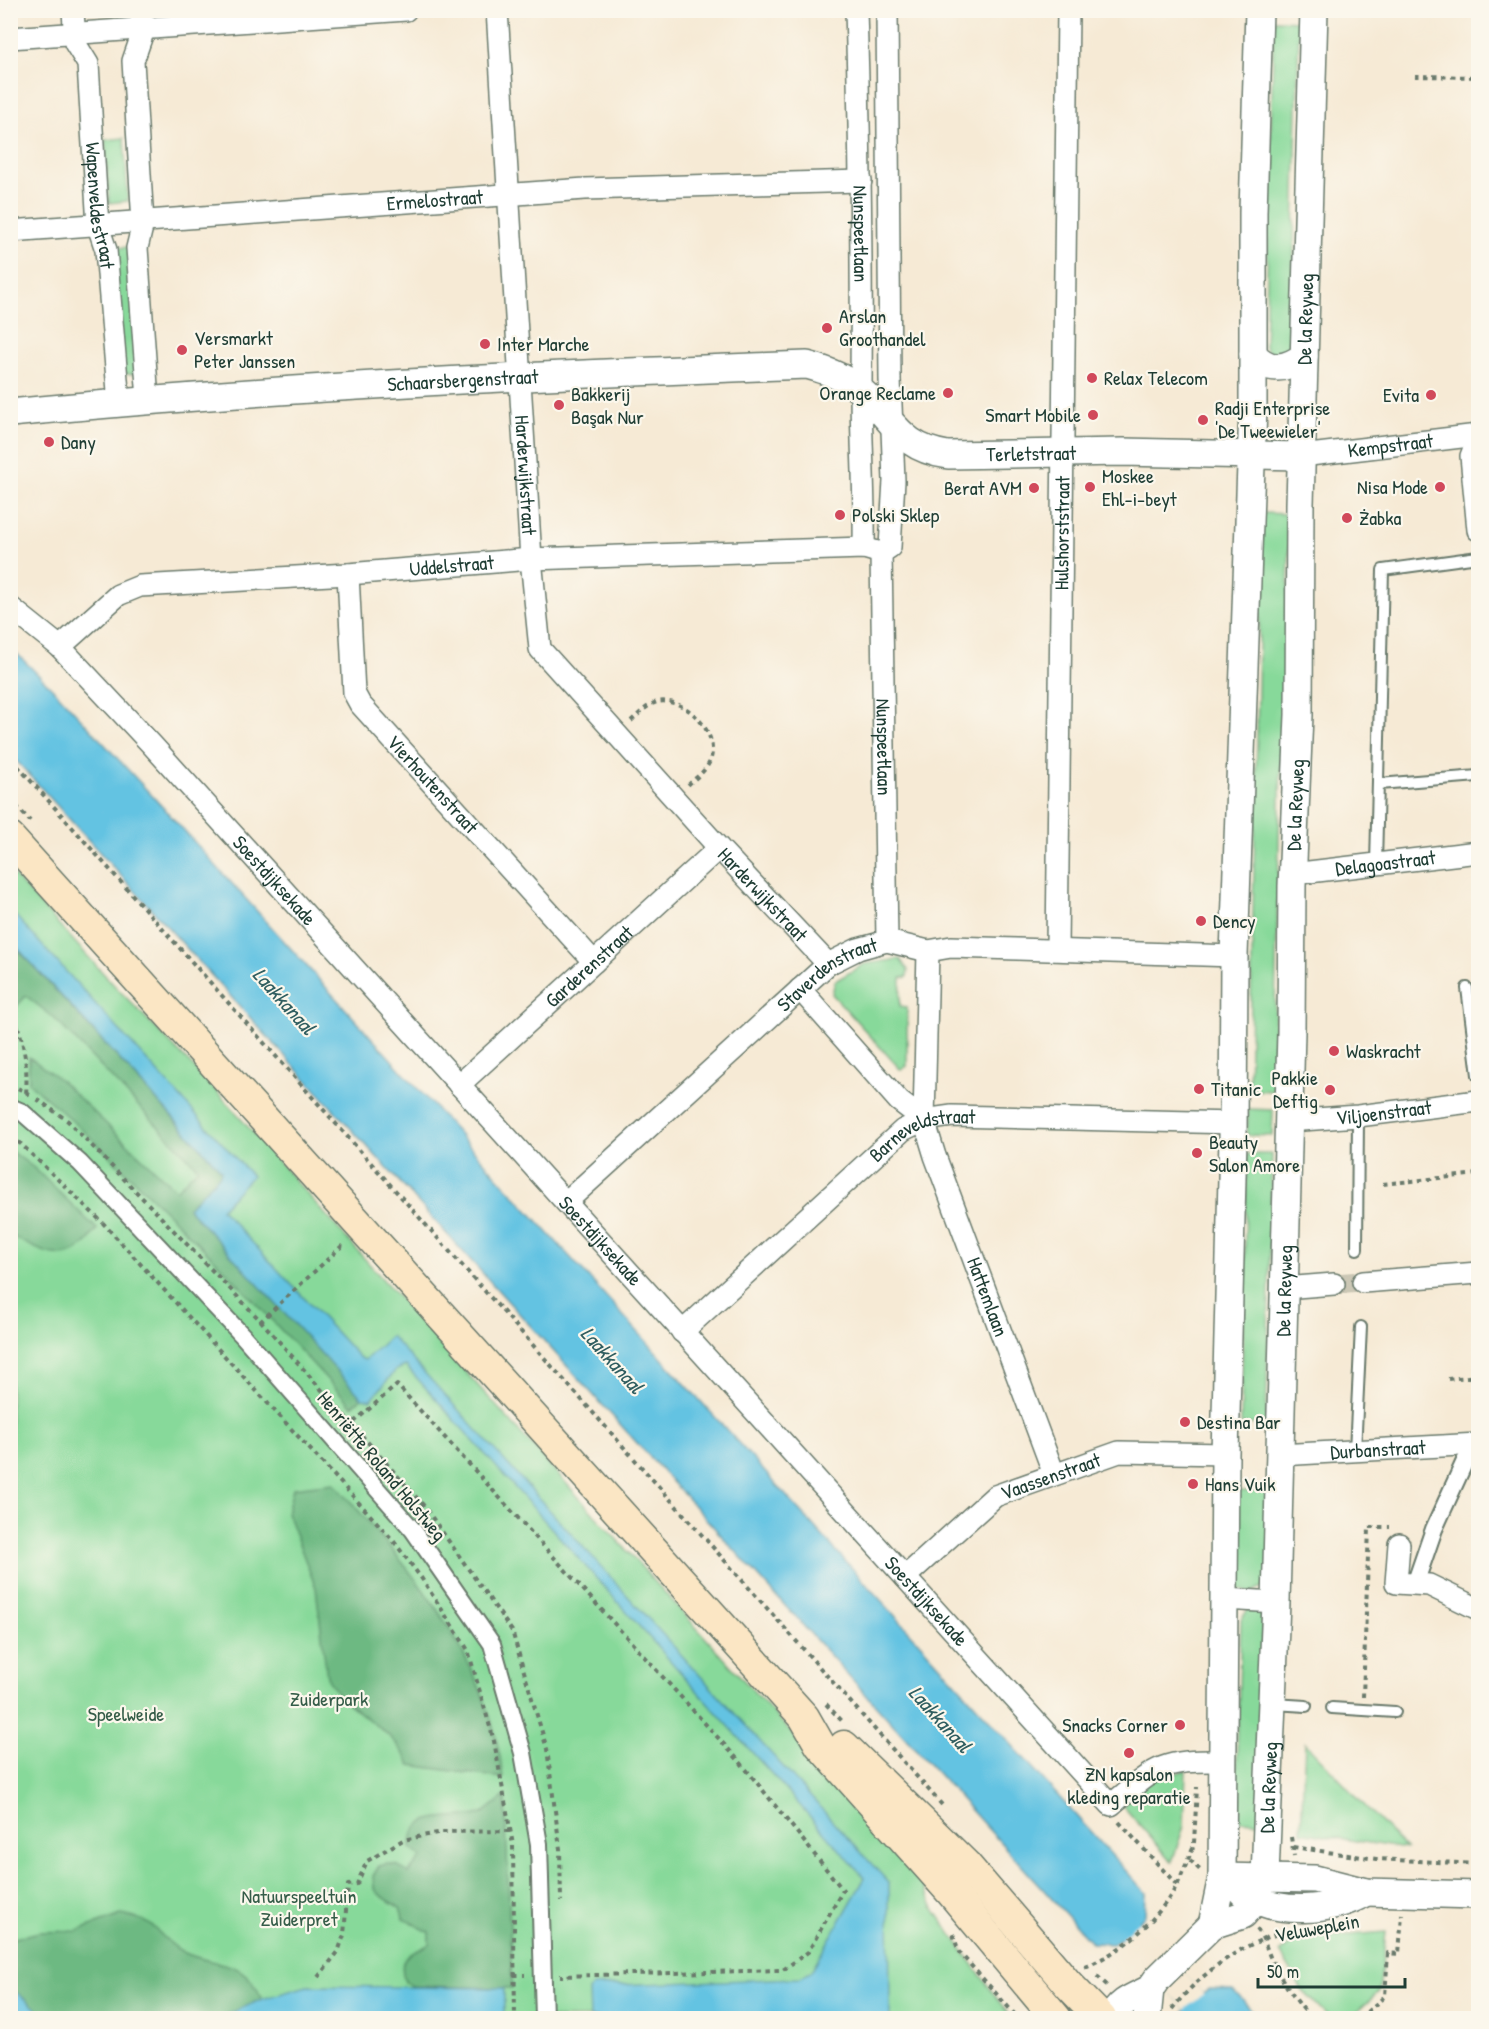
<svg xmlns="http://www.w3.org/2000/svg" width="1489" height="2029" font-family="'Patrick Hand',sans-serif">
<style>
.green{fill:#87d99a;stroke:#538b67;stroke-width:1.5}
.forest{fill:#6db982;stroke:#467b5b;stroke-width:1.5}
.water{fill:#64c3e2;stroke:#42808b;stroke-width:1.5}
.pier{fill:#f6ead5}
.lines{fill:none;stroke-linecap:round;stroke-linejoin:round}
.minor-tunnel{stroke:#cbc7b5;stroke-width:21;stroke-dasharray:21 10;stroke-linecap:butt}
.service-casing{stroke:#6a7a6c;stroke-width:14}
.pedestrian-casing{stroke:#6a7a6c;stroke-width:20}
.minor-casing{stroke:#6a7a6c;stroke-width:24}
.tertiary-casing{stroke:#6a7a6c;stroke-width:30}
.secondary-casing{stroke:#6a7a6c;stroke-width:33}
.path{stroke:#6a7a6c;stroke-width:4;stroke-dasharray:4.5 4.5;stroke-linecap:butt}
.service{stroke:#fff;stroke-width:10}
.pedestrian{stroke:#fff;stroke-width:16}
.minor{stroke:#fff;stroke-width:21}
.tertiary{stroke:#fff;stroke-width:27}
.secondary{stroke:#fbe6c4;stroke-width:30}
.poi-dot{fill:#d1495b;stroke:#fbf7ec;stroke-width:2}
.labels{text-anchor:middle;stroke-width:4.5;stroke-linejoin:round;paint-order:stroke}
.street-label{font-size:20px;fill:#1f3d34;stroke:#fbf7ec}
.poi-label{font-size:20px;fill:#1f3d34;stroke:#fbf7ec;text-anchor:start}
.park-label{font-size:20px;fill:#345c48;stroke:#fbf7ec}
.water-label{font-size:21px;font-style:italic;fill:#305e60;stroke:#fbf7ec}
</style>
<rect width="100%" height="100%" fill="#fbf7ec"/>
<filter id="ink" filterUnits="userSpaceOnUse"><feTurbulence type="fractalNoise" baseFrequency=".0167" numOctaves="2"/><feDisplacementMap in="SourceGraphic" scale="12" xChannelSelector="R" yChannelSelector="G"/><feConvolveMatrix kernelMatrix="1 2 1 2 8 2 1 2 1" color-interpolation-filters="sRGB"/></filter>
<filter id="wash" filterUnits="userSpaceOnUse"><feTurbulence type="fractalNoise" baseFrequency=".008" numOctaves="4" result="noise"/><feDisplacementMap in="SourceGraphic" scale="24" xChannelSelector="R" yChannelSelector="G"/><feGaussianBlur stdDeviation="1.35" result="paint"/><feColorMatrix in="noise" values="0 0 0 0 0 0 0 0 0 0 0 0 0 0 0 0 0 1.4 0 .05"/><feComposite in="paint" operator="in"/></filter>
<g filter="url(#wash)">
<rect width="100%" height="100%" fill="#f6ead5"/>
<g class="green">
<path d="M 1274,20 L 1299,21 L 1292,326 L 1299,348 L 1273,358 L 1265,347 Z"/>
<path d="M 124,138 L 128,201 L 109,203 L 105,140 Z"/>
<path d="M 130,247 L 139,374 L 123,374 L 112,248 Z"/>
<path d="M 1262,513 L 1290,514 L 1286,673 L 1289,758 L 1281,759 L 1273,1091 L 1249,1090 Z"/>
<path d="M 10,871 L 114,985 L 211,1085 L 417,1318 L 842,1789 L 919,1877 L 936,1912 L 1011,2018 L 11,2018 Z"/>
<path d="M 900,959 L 908,970 L 907,977 L 901,978 L 900,1006 L 907,1007 L 907,1066 L 901,1070 L 832,994 L 835,981 L 864,964 Z"/>
<path d="M 1248,1109 L 1273,1110 L 1272,1136 L 1247,1135 Z"/>
<path d="M 1247,1154 L 1272,1154 L 1266,1424 L 1241,1424 Z"/>
<path d="M 1232,1491 L 1273,1491 L 1268,1584 L 1250,1593 L 1239,1589 L 1233,1581 Z"/>
<path d="M 1248,1609 L 1258,1610 L 1262,1614 L 1260,1822 L 1235,1821 L 1241,1620 Z"/>
<path d="M 1305,1743 L 1406,1849 L 1301,1832 Z"/>
<path d="M 1186,1770 L 1184,1826 L 1172,1862 L 1123,1806 L 1144,1783 Z"/>
<path d="M 1386,1932 L 1379,1992 L 1350,2018 L 1330,2018 L 1302,1990 L 1280,1952 L 1301,1939 Z"/>
</g>
<g class="forest">
<path d="M 10,941 L 221,1170 L 220,1175 L 188,1208 L 362,1398 L 352,1406 L 223,1268 L 85,1132 L 29,1083 L 29,1057 L 59,1079 L 176,1190 L 198,1168 L 53,1017 L 26,996 L 15,1008 L 11,998 Z"/>
<path d="M 10,1150 L 34,1168 L 97,1229 C 71,1269 48,1255 11,1236 Z"/>
<path d="M 334,1483 C 411,1569 490,1658 503,1778 L 410,1765 C 391,1722 346,1716 327,1677 L 316,1588 L 287,1513 L 293,1488 Z"/>
<path d="M 505,1796 L 512,1988 L 412,1986 L 405,1982 C 396,1952 411,1956 429,1944 L 429,1932 L 404,1919 L 400,1908 L 380,1895 L 374,1888 L 373,1876 L 379,1866 L 387,1864 L 397,1865 L 408,1873 L 422,1857 L 411,1848 C 409,1810 451,1819 477,1815 L 485,1812 Z"/>
<path d="M 121,1915 C 161,1920 155,1937 183,1952 C 217,1969 243,1954 262,1999 L 220,2018 L 48,2018 L 11,1988 L 11,1939 L 39,1932 L 77,1931 Z"/>
</g>
<g class="water">
<path d="M 11,648 L 58,694 L 169,814 L 1146,1893 L 1145,1915 L 1139,1921 L 1140,1924 L 1202,1993 L 1210,1989 L 1233,1990 L 1259,2018 L 1180,2018 L 1185,2009 L 1124,1939 L 1121,1938 L 1113,1944 L 1092,1943 L 11,755 Z"/>
<path d="M 11,911 L 252,1176 L 221,1209 L 360,1358 L 365,1360 L 391,1336 L 889,1883 L 890,2018 L 590,2018 L 589,1991 L 592,1986 L 800,1978 L 811,1971 L 865,1878 L 406,1366 L 396,1370 L 371,1400 L 362,1398 L 188,1208 L 220,1175 L 221,1170 L 11,941 Z"/>
<path d="M 307,1986 L 504,1988 L 504,2018 L 220,2018 L 262,1999 Z"/>
<path d="M 11,1988 L 48,2018 L 11,2018 Z"/>
</g>
<path class="pier" d="M 1139,1921 L 1204,1994 L 1185,2010 L 1121,1938 Z"/>
</g>
<g filter="url(#ink)">
<g class="lines">
<path class="minor-tunnel" d="M 1334,1284 L 1363,1282"/>
<g class="service-casing">
<g id="service">
<path d="M 1379,784 L 1478,776"/>
<path d="M 1376,865 L 1383,570 L 1478,557"/>
<path d="M 1467,988 L 1478,1075"/>
<path d="M 1357,1249 L 1358,1116"/>
<path d="M 1355,1451 L 1361,1327"/>
<path d="M 1274,1704 L 1306,1706"/>
<path d="M 1332,1708 L 1395,1712"/>
</g>
</g>
<g class="pedestrian-casing">
<g id="pedestrian">
<path d="M 10,1107 L 22,1112 L 80,1163 L 243,1336 L 413,1530 L 492,1644 L 523,1753 L 539,1844 L 544,2018"/>
<path d="M 1415,1584 L 1434,1529 L 1465,1461 L 1478,1456"/>
</g>
</g>
<g class="minor-casing">
<g id="minor">
<path id="s1" d="M 73,10 L 75,43 L 88,64 L 98,226 L 106,250 L 119,403"/>
<path d="M 141,10 L 142,35 L 133,61 L 143,223 L 137,248 L 148,400"/>
<path id="s2" d="M 497,10 L 531,559 L 540,649 L 719,848 L 828,964"/>
<path id="s3" d="M 856,10 C 860,136 862,262 861,388 C 861,441 865,494 864,548"/>
<path d="M 10,38 L 406,10"/>
<path id="s4" d="M 10,231 L 585,189 L 861,181"/>
<path d="M 1478,438 L 1471,456 L 1478,530"/>
<path id="s5" d="M 1301,456 L 1478,435"/>
<path id="s6" d="M 881,553 L 887,941"/>
<path id="s7" d="M 348,574 L 354,693 L 360,704 L 594,962"/>
<path id="s8" d="M 10,607 L 60,647 L 153,746 L 1111,1805 C 1156,1767 1160,1760 1222,1761"/>
<path id="s9" d="M 60,647 L 118,595 L 140,586 L 348,574 L 531,559 L 864,548 L 881,553 L 890,547 L 894,481 L 890,379 L 887,10"/>
<path id="s10" d="M 1292,874 L 1478,852"/>
<path id="s11" d="M 1057,949 L 1068,10"/>
<path id="s12" d="M 928,951 L 924,1120 L 935,1156 L 1054,1474"/>
<path d="M 800,989 L 899,1101 L 924,1120"/>
<path id="s13" d="M 459,1085 L 719,848"/>
<path id="s14" d="M 1288,1121 L 1358,1116 L 1478,1101"/>
<path id="s15" d="M 566,1202 L 828,964 L 858,949 L 887,941 L 928,951 L 951,947 L 1234,956"/>
<path d="M 1363,1282 L 1478,1273"/>
<path d="M 1284,1288 L 1334,1284"/>
<path id="s16" d="M 682,1332 L 903,1130 L 924,1120 L 952,1116 L 1234,1123"/>
<path id="s17" d="M 1279,1455 L 1478,1444"/>
<path d="M 1399,1544 L 1396,1583 L 1429,1585 L 1478,1609"/>
<path id="s18" d="M 905,1577 L 995,1496 L 1119,1452 L 1225,1454"/>
<path d="M 1224,1599 L 1276,1602"/>
</g>
</g>
<g class="tertiary-casing">
<g id="tertiary">
<path d="M 1253,354 C 1268,372 1286,370 1304,356"/>
<path id="s19" d="M 10,413 C 276,387 541,375 807,365 C 826,370 846,378 861,391 C 894,419 899,448 948,455 L 1123,452 L 1301,456"/>
<path d="M 1222,1877 L 1315,1879 L 1366,1892 L 1478,1895"/>
<path d="M 1242,1892 C 1275,1916 1332,1912 1366,1892"/>
<path d="M 1212,1925 L 1222,1877 L 1225,1454 L 1233,1138 L 1234,956 L 1253,407 L 1253,212 L 1259,10"/>
<path d="M 1112,2018 C 1119,2001 1134,1997 1150,1989"/>
<path id="s20" d="M 1147,2018 L 1150,1989 L 1157,1979 L 1212,1925 L 1243,1915 L 1255,1901 L 1265,1876 L 1276,1602 L 1291,1032 L 1292,886 L 1299,715 L 1300,504 L 1314,10"/>
</g>
</g>
<g class="secondary-casing">
<g id="secondary">
<path d="M 10,838 L 804,1717 L 820,1745 L 950,1891 L 1056,2018"/>
<path d="M 844,1746 L 966,1865 L 1068,1984 L 1101,2018"/>
</g>
</g>
<g class="path">
<path d="M 1415,76 L 1478,77"/>
<path d="M 631,721 C 639,714 647,705 657,702 C 685,696 721,733 710,761 C 706,771 695,778 688,785"/>
<path d="M 10,763 L 15,763 L 943,1806"/>
<path d="M 10,799 L 30,821"/>
<path d="M 10,1010 C 24,1034 28,1067 26,1094"/>
<path d="M 10,1084 L 31,1095"/>
<path d="M 37,1099 L 68,1121 L 261,1321 L 424,1506 L 512,1631 L 547,1749 L 560,1849 L 561,1901"/>
<path d="M 10,1137 L 21,1144 L 102,1222 L 392,1539 L 422,1579 L 468,1650 L 494,1741 L 513,1845 L 515,2018"/>
<path d="M 1383,1184 L 1478,1174"/>
<path d="M 260,1322 L 343,1245"/>
<path d="M 1448,1379 L 1478,1376"/>
<path d="M 347,1428 L 397,1385 L 741,1763 L 843,1890 L 808,1952 L 783,1970 L 560,1976"/>
<path d="M 1363,1697 L 1369,1527 L 1390,1527"/>
<path d="M 826,1704 L 844,1723"/>
<path d="M 1119,1822 L 1177,1885"/>
<path d="M 1291,1837 L 1294,1856"/>
<path d="M 1194,1843 L 1197,1787"/>
<path d="M 1293,1847 L 1376,1859 L 1478,1864"/>
<path d="M 1190,1860 L 1200,1870"/>
<path d="M 1257,1929 C 1265,1939 1267,1952 1273,1963 C 1284,1984 1296,2001 1311,2018"/>
<path d="M 953,1934 L 959,1952 L 1018,2018"/>
<path d="M 1085,1967 C 1123,1951 1157,1921 1177,1885 C 1184,1872 1189,1855 1195,1843"/>
<path d="M 514,1975 L 525,1975"/>
<path d="M 1097,1976 L 1109,1987"/>
<path d="M 318,1977 L 338,1952 L 344,1935 L 348,1885 L 357,1884 L 367,1861 L 403,1840 L 442,1832 L 510,1831"/>
<path d="M 1172,2009 C 1200,1974 1241,1943 1285,1932"/>
<path d="M 1360,2018 L 1385,1996 L 1388,1953 L 1399,1954 L 1402,1914"/>
</g>
<use href="#service" class="service"/>
<use href="#pedestrian" class="pedestrian"/>
<use href="#minor" class="minor"/>
<use href="#tertiary" class="tertiary"/>
<use href="#secondary" class="secondary"/>
</g>
</g>
<g class="poi-dot">
<circle cx="827" cy="328" r="6"/>
<circle cx="485" cy="344" r="6"/>
<circle cx="182" cy="350" r="6"/>
<circle cx="1092" cy="378" r="6"/>
<circle cx="948" cy="393" r="6"/>
<circle cx="1431" cy="395" r="6"/>
<circle cx="559" cy="405" r="6"/>
<circle cx="1093" cy="415" r="6"/>
<circle cx="1203" cy="420" r="6"/>
<circle cx="49" cy="442" r="6"/>
<circle cx="1090" cy="487" r="6"/>
<circle cx="1440" cy="487" r="6"/>
<circle cx="1034" cy="488" r="6"/>
<circle cx="840" cy="515" r="6"/>
<circle cx="1347" cy="518" r="6"/>
<circle cx="1201" cy="921" r="6"/>
<circle cx="1334" cy="1051" r="6"/>
<circle cx="1199" cy="1089" r="6"/>
<circle cx="1330" cy="1090" r="6"/>
<circle cx="1197" cy="1153" r="6"/>
<circle cx="1185" cy="1422" r="6"/>
<circle cx="1193" cy="1484" r="6"/>
<circle cx="1180" cy="1725" r="6"/>
<circle cx="1129" cy="1753" r="6"/>
</g>
<g class="labels">
<g class="street-label">
<text dy="7" stroke="none"><textPath href="#s4" startOffset="426">Ermelostraat</textPath></text>
<text dy="7" stroke="none"><textPath href="#s1" startOffset="200">Wapenveldestraat</textPath></text>
<text dy="7" stroke="none"><textPath href="#s3" startOffset="224">Nunspeetlaan</textPath></text>
<text dy="7" stroke="none"><textPath href="#s20" startOffset="1754">De la Reyweg</textPath></text>
<text dy="7" stroke="none"><textPath href="#s19" startOffset="454">Schaarsbergenstraat</textPath></text>
<text dy="7" stroke="none"><textPath href="#s5" startOffset="90">Kempstraat</textPath></text>
<text dy="7" stroke="none"><textPath href="#s19" startOffset="1053">Terletstraat</textPath></text>
<text dy="7" stroke="none"><textPath href="#s2" startOffset="466">Harderwijkstraat</textPath></text>
<text dy="7" stroke="none"><textPath href="#s11" startOffset="416">Hulshorststraat</textPath></text>
<text dy="7" stroke="none"><textPath href="#s9" startOffset="414">Uddelstraat</textPath></text>
<text dy="7" stroke="none"><textPath href="#s6" startOffset="194">Nunspeetlaan</textPath></text>
<text dy="7" stroke="none"><textPath href="#s7" startOffset="240">Vierhoutenstraat</textPath></text>
<text dy="7" stroke="none"><textPath href="#s20" startOffset="1268">De la Reyweg</textPath></text>
<text dy="7" stroke="none"><textPath href="#s10" startOffset="94">Delagoastraat</textPath></text>
<text dy="7" stroke="none"><textPath href="#s8" startOffset="381">Soestdijksekade</textPath></text>
<text dy="7" stroke="none"><textPath href="#s2" startOffset="972">Harderwijkstraat</textPath></text>
<text dy="7" stroke="none"><textPath href="#s13" startOffset="176">Garderenstraat</textPath></text>
<text dy="7" stroke="none"><textPath href="#s15" startOffset="348">Staverdenstraat</textPath></text>
<text dy="7" stroke="none"><textPath href="#s14" startOffset="96">Viljoenstraat</textPath></text>
<text dy="7" stroke="none"><textPath href="#s16" startOffset="316">Barneveldstraat</textPath></text>
<text dy="7" stroke="none"><textPath href="#s8" startOffset="867">Soestdijksekade</textPath></text>
<text dy="7" stroke="none"><textPath href="#s20" startOffset="782">De la Reyweg</textPath></text>
<text dy="7" stroke="none"><textPath href="#s12" startOffset="357">Hattemlaan</textPath></text>
<text dy="7" stroke="none"><textPath href="#s17" startOffset="99">Durbanstraat</textPath></text>
<text transform="translate(382 1466) rotate(50)" y="7">Henriëtte Roland Holstweg</text>
<text dy="7" stroke="none"><textPath href="#s18" startOffset="180">Vaassenstraat</textPath></text>
<text dy="7" stroke="none"><textPath href="#s8" startOffset="1353">Soestdijksekade</textPath></text>
<text dy="7" stroke="none"><textPath href="#s20" startOffset="285">De la Reyweg</textPath></text>
<text transform="translate(1317 1928) rotate(-10)" y="7">Veluweplein</text>
</g>
<g class="poi-label">
<text x="839" y="323">Arslan<tspan x="839" dy="23">Groothandel</tspan></text>
<text x="194" y="345">Versmarkt<tspan x="194" dy="23">Peter Janssen</tspan></text>
<text x="497" y="351">Inter Marche</text>
<text x="1104" y="385">Relax Telecom</text>
<text x="936" y="400" text-anchor="end">Orange Reclame</text>
<text x="571" y="401">Bakkerij<tspan x="571" dy="23">Başak Nur</tspan></text>
<text x="1419" y="402" text-anchor="end">Evita</text>
<text x="1215" y="415">Radji Enterprise<tspan x="1215" dy="23">'De Tweewieler'</tspan></text>
<text x="1081" y="422" text-anchor="end">Smart Mobile</text>
<text x="61" y="449">Dany</text>
<text x="1102" y="483">Moskee<tspan x="1102" dy="23">Ehl-i-beyt</tspan></text>
<text x="1428" y="494" text-anchor="end">Nisa Mode</text>
<text x="1022" y="495" text-anchor="end">Berat AVM</text>
<text x="852" y="522">Polski Sklep</text>
<text x="1359" y="525">Żabka</text>
<text x="1213" y="928">Dency</text>
<text x="1346" y="1058">Waskracht</text>
<text x="1318" y="1085" text-anchor="end">Pakkie<tspan x="1318" dy="23">Deftig</tspan></text>
<text x="1211" y="1096">Titanic</text>
<text x="1209" y="1149">Beauty<tspan x="1209" dy="23">Salon Amore</tspan></text>
<text x="1197" y="1429">Destina Bar</text>
<text x="1205" y="1491">Hans Vuik</text>
<text x="1168" y="1732" text-anchor="end">Snacks Corner</text>
<text x="1129" y="1781" text-anchor="middle">ZN kapsalon<tspan x="1129" dy="23">kleding reparatie</tspan></text>
</g>
<g class="park-label">
<text x="329" y="1706">Zuiderpark</text>
<text x="126" y="1721">Speelweide</text>
<text x="299" y="1903">Natuurspeeltuin<tspan x="299" dy="23">Zuiderpret</tspan></text>
</g>
<g class="water-label">
<text transform="translate(284 1001) rotate(48)" y="7">Laakkanaal</text>
<text transform="translate(612 1360) rotate(48)" y="7">Laakkanaal</text>
<text transform="translate(940 1719) rotate(48)" y="7">Laakkanaal</text>
</g>
</g>
<rect width="1489" height="2029" fill="none" stroke="#fbf7ec" stroke-width="36"/>
<path d="M1258 1978v9h147v-9" fill="none" stroke="#1f3d34" stroke-width="3"/>
<text x="1267" y="1978" font-size="18" fill="#1f3d34" stroke="#fbf7ec" stroke-width="4.5" paint-order="stroke">50 m</text>
</svg>
